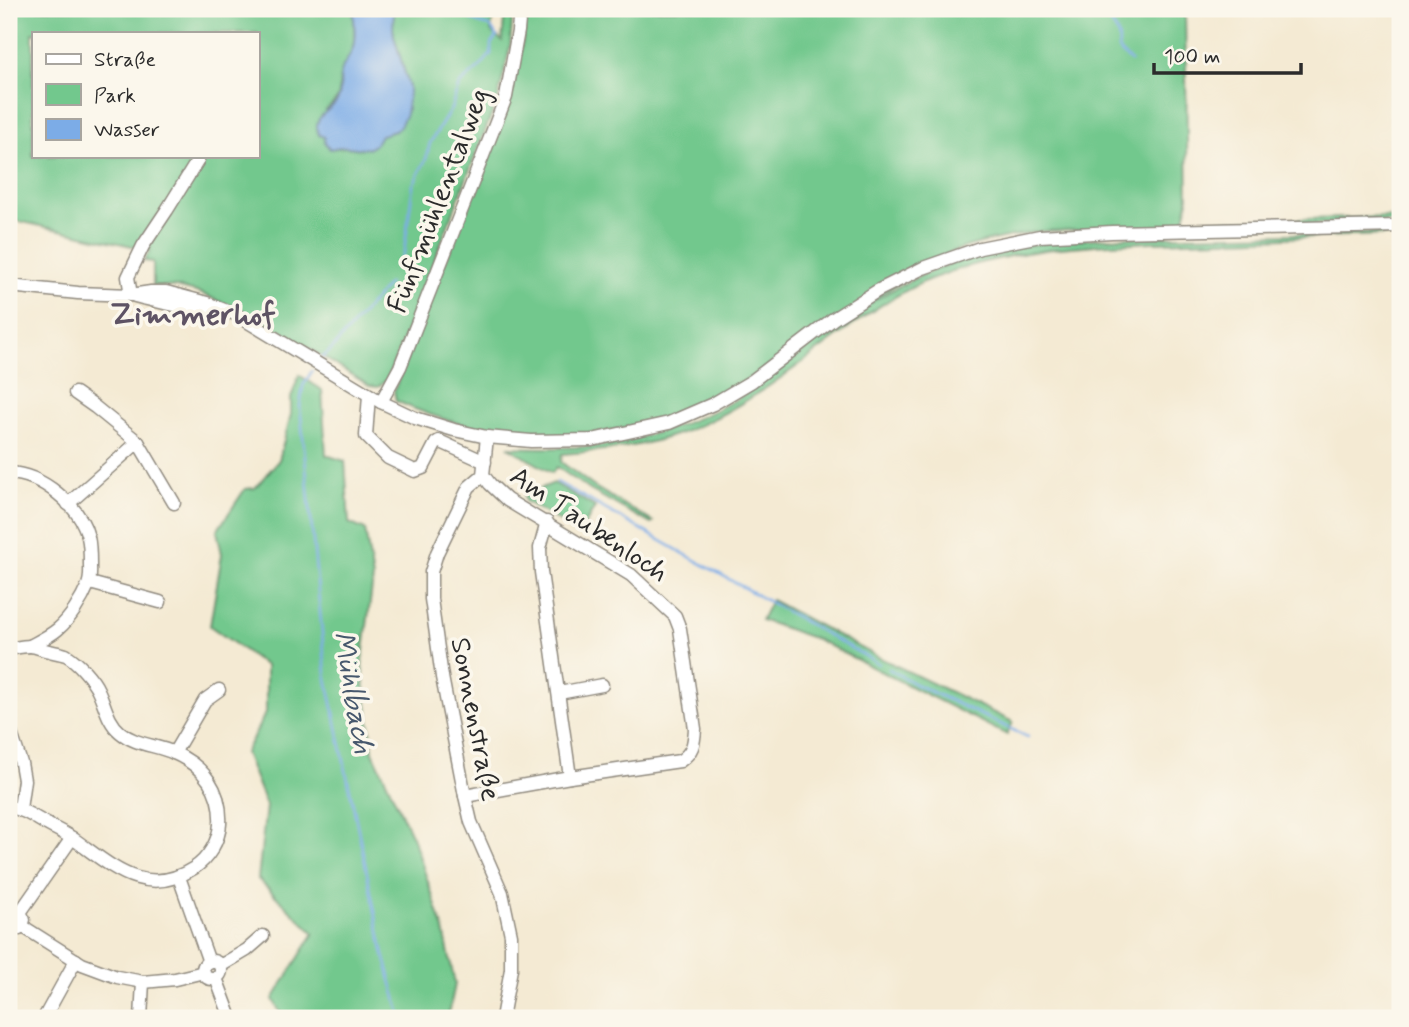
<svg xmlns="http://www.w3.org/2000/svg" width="1409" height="1027" font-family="Mynerve,sans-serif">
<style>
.green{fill:#72c88d;stroke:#4e7a5c;stroke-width:2;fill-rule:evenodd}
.water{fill:#7cace7;stroke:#546c89;stroke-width:2}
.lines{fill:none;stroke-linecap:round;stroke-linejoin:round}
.stream{stroke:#7cace7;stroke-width:2.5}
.minor-casing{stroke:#908a7f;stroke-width:15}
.minor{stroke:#fff;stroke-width:12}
.labels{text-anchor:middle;stroke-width:7;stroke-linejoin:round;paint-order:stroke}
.street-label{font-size:28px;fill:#2b2b2b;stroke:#fbf7ec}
.water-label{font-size:30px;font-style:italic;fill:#47586d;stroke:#fbf7ec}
.quarter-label{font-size:32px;font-weight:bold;fill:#5e5364;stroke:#fbf7ec}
</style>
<rect width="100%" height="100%" fill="#fbf7ec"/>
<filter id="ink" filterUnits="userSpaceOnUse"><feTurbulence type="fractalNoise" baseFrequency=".0143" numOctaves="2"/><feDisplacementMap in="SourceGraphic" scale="14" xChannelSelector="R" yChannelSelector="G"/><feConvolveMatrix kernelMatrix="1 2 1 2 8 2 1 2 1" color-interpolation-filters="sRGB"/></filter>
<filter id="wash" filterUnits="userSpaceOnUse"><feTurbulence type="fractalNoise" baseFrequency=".00686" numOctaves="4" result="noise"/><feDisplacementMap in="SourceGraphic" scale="28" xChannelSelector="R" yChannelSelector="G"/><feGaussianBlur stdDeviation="1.57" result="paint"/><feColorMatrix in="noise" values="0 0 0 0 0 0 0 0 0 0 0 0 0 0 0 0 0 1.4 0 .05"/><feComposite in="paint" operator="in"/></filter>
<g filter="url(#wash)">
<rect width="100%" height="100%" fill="#f4ead3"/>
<g class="green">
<path d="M 9,9 L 354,9 C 353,21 356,36 353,47 C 351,57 343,63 341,72 C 336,93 346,93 326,110 L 324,136 L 330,149 L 346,147 L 361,149 L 381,135 L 395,131 L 400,126 L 406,113 L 409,87 L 394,36 L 393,28 L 394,9 L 474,9 L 493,14 L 491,31 L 502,41 L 505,9 L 513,9 L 510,47 L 498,98 L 387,380 L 378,387 L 370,386 L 266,322 L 200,293 L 176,287 L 153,286 L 153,262 L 144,261 L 150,250 L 9,219 ZM 33,33 L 257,33 L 257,156 L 33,156 Z"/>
<path d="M 525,9 L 1185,9 L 1188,203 L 1184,218 L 1207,221 L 1400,217 L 1400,222 L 1042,231 C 1009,236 976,242 944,255 C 932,260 920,269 908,277 C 886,291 863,305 841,319 C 798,346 751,382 705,402 C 605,448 496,446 396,401 L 394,391 L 512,91 L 523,39 Z"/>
<path d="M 1400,232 L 1400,235 C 1340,235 1280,239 1220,240 C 1119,243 1024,242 928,280 C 879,301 839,336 796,367 C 763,391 720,419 681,433 C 644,447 601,451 562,454 L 561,462 L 593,486 L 653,522 L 651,524 L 590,490 L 557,467 L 552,473 L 508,447 C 540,448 572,449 604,445 C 655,436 708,418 752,390 C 781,370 808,347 836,326 C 874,298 918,274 963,260 C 1034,237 1109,238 1183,236 C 1255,235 1328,233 1400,232 Z"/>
<path d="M 299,375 L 322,390 L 326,455 L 345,461 L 349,523 L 365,530 L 373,578 L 362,666 L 373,752 L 415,843 L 444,930 L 455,984 L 448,1018 L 283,1018 L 273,999 L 314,933 L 258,879 L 266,806 L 245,753 L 266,712 L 266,666 L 210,626 L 222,554 L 217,531 L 245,489 L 255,488 L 279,460 L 291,414 L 291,398 Z"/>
<path d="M 554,483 L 595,507 L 580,533 L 525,501 L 524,495 Z"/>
<path d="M 771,600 L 878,657 L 1013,722 L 1007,735 L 816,639 L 761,620 Z"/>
</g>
<path class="water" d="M 354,9 L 394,9 L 393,28 L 394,36 L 409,87 L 409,93 L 406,114 L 400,126 L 395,131 L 381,135 C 372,154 364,148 347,147 C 341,146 335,148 330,149 L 325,143 L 324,137 L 319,135 C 310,115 332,112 338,99 C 342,91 339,80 341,72 C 343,63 351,57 353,47 C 357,35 353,21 354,9 Z"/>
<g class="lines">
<g class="stream">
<path d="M 1096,9 C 1108,20 1123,31 1118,49 L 1122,54 L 1131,61"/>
<path d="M 397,266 L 404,252 L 413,185 L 426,159 L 430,143 L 451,109 L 459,85 L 479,68 L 491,54 L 491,44 L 497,36 L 490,26 C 478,23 468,21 464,9"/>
<path d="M 322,358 L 332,349 L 389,283"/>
<path d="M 312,371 L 303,386 L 300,406 L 326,674 L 384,955 L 400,1012 L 399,1018"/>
<path d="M 557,482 L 879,664"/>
<path d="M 889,669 L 915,684 L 1028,737"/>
</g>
</g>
</g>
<g filter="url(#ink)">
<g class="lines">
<g class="minor-casing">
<g id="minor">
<path d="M 9,286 L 78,293 L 131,295 L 151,292 L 166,292 L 207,303 L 235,314 L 381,402 L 415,418 L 454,430 L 487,437 L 531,441 L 592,440 L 669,423 L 713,404 L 752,381 L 833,319 L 877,291 L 923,268 L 980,248 L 1040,236 L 1112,232 L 1400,226"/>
<path d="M 131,295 L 128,277 L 143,246 L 167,210 L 198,160"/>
<path d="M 135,296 C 164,304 194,308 223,316"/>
<path d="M 75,393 L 95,407 L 138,442 L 174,503"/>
<path d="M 369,395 L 366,436 L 388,458 L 415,471 L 423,468 L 436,443 L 439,441 L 485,462"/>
<path d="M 381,402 L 400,367 L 506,97 L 518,31 L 520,9"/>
<path d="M 487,437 L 483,475 L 469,487 L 437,553 L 431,572 L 431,599 L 442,677 L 465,796 L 471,822 L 502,893 L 511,935 L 511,969 L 502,1018"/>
<path d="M 9,473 C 41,474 80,505 88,537 C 90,545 90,555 90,564 C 90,571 91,578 88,585 C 82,600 70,619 58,629 C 50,636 39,641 30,646"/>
<path d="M 68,504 L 138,442"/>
<path d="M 547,522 L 540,548 L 541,572 L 570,777"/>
<path d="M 90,583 L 160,602"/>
<path d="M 9,649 C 15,648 23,646 30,646 C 35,646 41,649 45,650 C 52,652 60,653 66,655 C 77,661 93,679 98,690 C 105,704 107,721 120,732 C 135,745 157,745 174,753 C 204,766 222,791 220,824 C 219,841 208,859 194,868 C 146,899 113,867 75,840 C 65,833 53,828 43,822 C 31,815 22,809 9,807"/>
<path d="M 559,693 L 602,685"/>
<path d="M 9,727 L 21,763 L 24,780 L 20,809"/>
<path d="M 174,753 L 205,700 L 219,690"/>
<path d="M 465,796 L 570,777 L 680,761 C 693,752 694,744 695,729 L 680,629 L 675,616 L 631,575 L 507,500 L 490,484 L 483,475"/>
<path d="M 179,877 L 209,962"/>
<path d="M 19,914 L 72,838"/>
<path d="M 9,916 L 16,913 L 22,916 L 24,920 L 19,929 L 14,929 L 9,926"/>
<path d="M 22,926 L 82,964 L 117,977 L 143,982 L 175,979 L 204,972"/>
<circle cx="212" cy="970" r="9"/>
<path d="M 220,966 L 247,950 L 263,936"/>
<path d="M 216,978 L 231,1018"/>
<path d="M 44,1018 L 76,960"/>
<path d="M 141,1018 L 143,982"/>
</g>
</g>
<use href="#minor" class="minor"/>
</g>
</g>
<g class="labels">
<g class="street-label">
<text transform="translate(437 200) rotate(-69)" y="10">Fünfmühlentalweg</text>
<text transform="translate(590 523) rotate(34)" y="10">Am Taubenloch</text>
<text transform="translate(477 719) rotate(79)" y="10">Sonnenstraße</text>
</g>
<g class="water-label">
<text transform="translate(354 692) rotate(80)" y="10">Mühlbach</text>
</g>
<g class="quarter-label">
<text x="193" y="324">Zimmerhof</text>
</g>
</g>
<rect width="1409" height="1027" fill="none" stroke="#fbf7ec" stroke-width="35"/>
<rect x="32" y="32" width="228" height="126" fill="#fbf7ec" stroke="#a8a59f" stroke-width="2"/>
<rect x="46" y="54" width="35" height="10" fill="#ffffff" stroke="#a8a59f" stroke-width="2"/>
<text x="94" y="66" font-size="21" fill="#2b2b2b">Straße</text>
<rect x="46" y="84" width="35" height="21" fill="#72c88d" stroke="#a8a59f" stroke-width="2"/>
<text x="94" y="102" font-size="21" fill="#2b2b2b">Park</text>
<rect x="46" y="119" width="35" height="21" fill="#7cace7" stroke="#a8a59f" stroke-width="2"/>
<text x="94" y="136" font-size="21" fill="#2b2b2b">Wasser</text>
<path d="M1154 63v10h147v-10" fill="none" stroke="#2b2b2b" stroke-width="3.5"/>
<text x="1164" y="63" font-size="21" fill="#2b2b2b" stroke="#fbf7ec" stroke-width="5" paint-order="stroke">100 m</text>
</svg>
